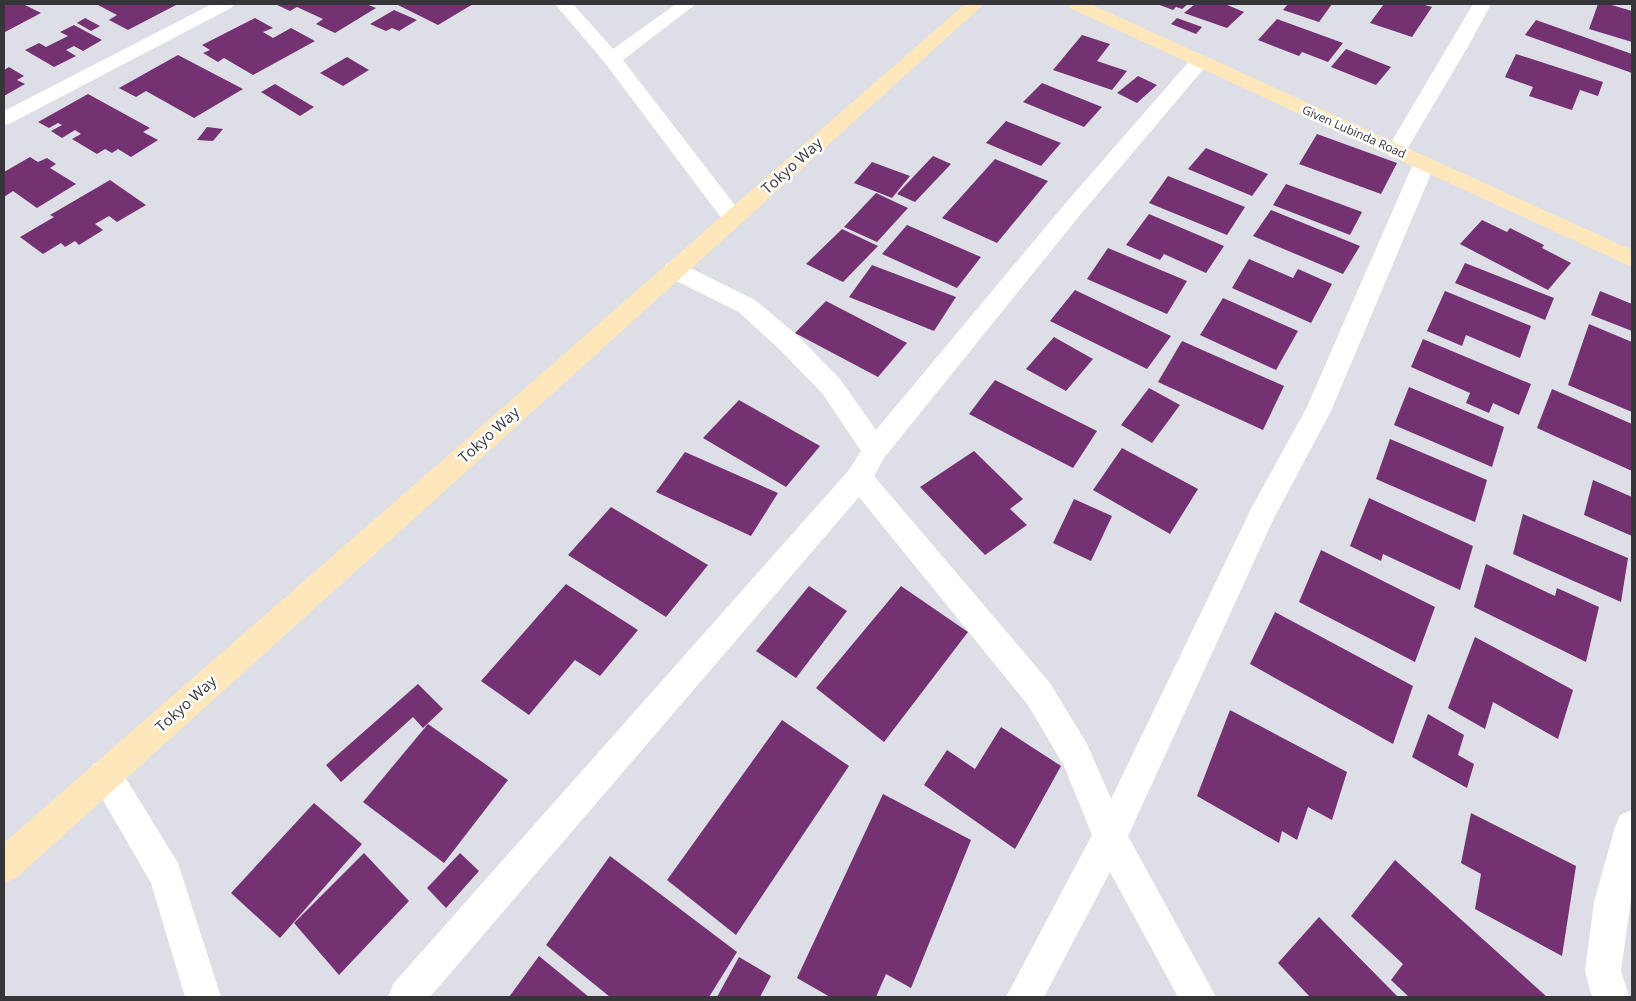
<svg xmlns="http://www.w3.org/2000/svg" width="1636" height="1001" font-family="'Open Sans',sans-serif">
<style>
.building{fill:#743272}
.lines{fill:none;stroke-linecap:round;stroke-linejoin:round}
.street{fill:#fff;fill-rule:evenodd}
.secondary{fill:#fee8bb;fill-rule:evenodd}
.labels{text-anchor:middle;stroke-width:5;stroke-linejoin:round;paint-order:stroke}
.far-street-label{font-size:12px;fill:#36363a;stroke:#fff}
.street-label{font-size:15px;fill:#36363a;stroke:#fff}
</style>
<rect width="100%" height="100%" fill="#dedee7"/>
<g class="building">
<path d="M 4,4 L 23,4 L 41,13 L 5,32 Z"/>
<path d="M 96,4 L 174,4 L 176,5 L 128,30 L 109,20 L 117,15 Z"/>
<path d="M 275,4 L 366,4 L 376,8 L 335,33 L 316,24 L 323,19 L 297,7 L 290,11 Z"/>
<path d="M 396,4 L 473,4 L 438,25 Z"/>
<path d="M 1157,4 L 1188,4 L 1182,9 L 1176,7 L 1173,10 Z"/>
<path d="M 1195,4 L 1225,4 L 1244,12 L 1227,28 L 1184,13 Z"/>
<path d="M 1288,4 L 1332,4 L 1319,22 L 1283,10 Z"/>
<path d="M 1384,4 L 1421,4 L 1432,7 L 1412,37 L 1370,23 Z"/>
<path d="M 1598,4 L 1608,4 L 1632,11 L 1632,42 L 1589,29 Z"/>
<path d="M 394,10 L 417,20 L 399,31 L 392,28 L 386,31 L 370,24 Z"/>
<path d="M 85,18 L 100,26 L 91,31 L 77,23 Z"/>
<path d="M 255,18 L 273,28 L 263,32 L 273,38 L 291,28 L 315,41 L 253,75 L 224,58 L 218,62 L 203,53 L 210,50 L 202,45 Z"/>
<path d="M 1177,18 L 1202,27 L 1196,34 L 1171,24 Z"/>
<path d="M 1277,19 L 1343,43 L 1328,62 L 1302,52 L 1299,56 L 1258,40 Z"/>
<path d="M 1536,20 L 1632,54 L 1632,73 L 1525,35 Z"/>
<path d="M 74,25 L 102,40 L 83,51 L 74,46 L 66,50 L 76,56 L 54,67 L 25,50 L 39,43 L 46,47 L 68,36 L 60,32 Z"/>
<path d="M 1082,35 L 1110,44 L 1097,61 L 1127,71 L 1112,90 L 1053,70 Z"/>
<path d="M 1346,49 L 1391,67 L 1376,85 L 1331,67 Z"/>
<path d="M 1516,54 L 1603,82 L 1598,96 L 1580,90 L 1572,110 L 1529,96 L 1533,87 L 1505,77 Z"/>
<path d="M 178,55 L 243,89 L 194,118 L 146,91 L 136,97 L 119,88 Z"/>
<path d="M 347,57 L 369,70 L 343,86 L 320,73 Z"/>
<path d="M 9,67 L 24,76 L 17,80 L 25,84 L 4,96 L 4,70 Z"/>
<path d="M 1138,76 L 1157,85 L 1137,103 L 1117,93 Z"/>
<path d="M 1042,83 L 1102,107 L 1084,127 L 1023,102 Z"/>
<path d="M 275,84 L 314,107 L 300,116 L 261,92 Z"/>
<path d="M 88,94 L 150,128 L 143,132 L 158,140 L 131,157 L 118,149 L 112,153 L 105,149 L 97,154 L 72,139 L 81,134 L 75,130 L 62,138 L 51,131 L 62,125 L 58,123 L 49,128 L 38,122 Z"/>
<path d="M 1006,121 L 1061,143 L 1041,166 L 986,143 Z"/>
<path d="M 207,127 L 223,129 L 213,141 L 197,140 Z"/>
<path d="M 1317,134 L 1397,163 L 1381,194 L 1299,164 Z"/>
<path d="M 1206,148 L 1268,174 L 1252,196 L 1188,169 Z"/>
<path d="M 933,156 L 951,164 L 915,202 L 897,194 Z"/>
<path d="M 30,157 L 38,162 L 47,158 L 56,164 L 50,168 L 76,184 L 37,208 L 13,191 L 4,197 L 4,172 Z"/>
<path d="M 995,159 L 1048,181 L 997,243 L 942,218 Z"/>
<path d="M 872,162 L 910,176 L 892,198 L 854,183 Z"/>
<path d="M 1168,176 L 1245,207 L 1227,235 L 1149,203 Z"/>
<path d="M 110,180 L 146,205 L 117,222 L 109,216 L 95,224 L 103,230 L 79,245 L 75,241 L 65,247 L 61,243 L 43,254 L 20,237 L 54,217 L 50,215 Z"/>
<path d="M 1286,184 L 1362,212 L 1350,235 L 1273,205 Z"/>
<path d="M 876,193 L 908,208 L 877,242 L 844,227 Z"/>
<path d="M 1271,210 L 1360,246 L 1343,274 L 1253,236 Z"/>
<path d="M 1149,214 L 1224,246 L 1206,273 L 1164,254 L 1160,260 L 1126,245 Z"/>
<path d="M 1482,220 L 1507,232 L 1510,228 L 1544,245 L 1542,248 L 1571,263 L 1548,290 L 1460,244 Z"/>
<path d="M 907,225 L 981,257 L 957,288 L 882,254 Z"/>
<path d="M 842,229 L 878,246 L 843,282 L 806,264 Z"/>
<path d="M 1108,248 L 1187,281 L 1167,314 L 1087,279 Z"/>
<path d="M 1249,259 L 1293,278 L 1298,269 L 1332,284 L 1311,323 L 1232,288 Z"/>
<path d="M 1465,263 L 1554,298 L 1545,320 L 1455,283 Z"/>
<path d="M 872,265 L 956,297 L 934,331 L 849,297 Z"/>
<path d="M 1075,290 L 1171,336 L 1147,369 L 1050,321 Z"/>
<path d="M 1445,291 L 1531,326 L 1520,358 L 1466,335 L 1462,346 L 1427,331 Z"/>
<path d="M 1600,291 L 1632,304 L 1632,331 L 1591,315 Z"/>
<path d="M 1223,298 L 1298,331 L 1276,370 L 1200,335 Z"/>
<path d="M 826,301 L 907,343 L 878,377 L 795,333 Z"/>
<path d="M 1589,324 L 1632,342 L 1632,412 L 1568,385 Z"/>
<path d="M 1054,337 L 1093,359 L 1066,391 L 1026,369 Z"/>
<path d="M 1423,339 L 1531,384 L 1519,415 L 1493,403 L 1489,413 L 1466,403 L 1470,393 L 1411,367 Z"/>
<path d="M 1182,341 L 1284,386 L 1263,430 L 1158,382 Z"/>
<path d="M 995,380 L 1097,431 L 1073,468 L 969,414 Z"/>
<path d="M 1409,387 L 1504,427 L 1492,467 L 1394,425 Z"/>
<path d="M 1149,388 L 1180,405 L 1152,443 L 1121,425 Z"/>
<path d="M 1552,389 L 1632,424 L 1632,471 L 1537,428 Z"/>
<path d="M 739,400 L 820,446 L 786,487 L 703,438 Z"/>
<path d="M 1390,439 L 1487,480 L 1475,522 L 1376,479 Z"/>
<path d="M 1122,448 L 1198,489 L 1170,534 L 1093,490 Z"/>
<path d="M 974,451 L 1023,499 L 1010,509 L 1027,525 L 985,555 L 920,487 Z"/>
<path d="M 685,452 L 778,493 L 751,536 L 656,492 Z"/>
<path d="M 1593,480 L 1632,497 L 1632,536 L 1584,515 Z"/>
<path d="M 1369,498 L 1473,546 L 1460,590 L 1383,554 L 1381,561 L 1350,546 Z"/>
<path d="M 1074,499 L 1112,516 L 1091,561 L 1053,543 Z"/>
<path d="M 611,507 L 708,565 L 666,617 L 568,555 Z"/>
<path d="M 1523,514 L 1628,558 L 1621,602 L 1513,554 Z"/>
<path d="M 1321,550 L 1435,607 L 1415,662 L 1299,602 Z"/>
<path d="M 1486,564 L 1555,596 L 1557,588 L 1599,607 L 1586,662 L 1474,607 Z"/>
<path d="M 566,584 L 638,630 L 600,676 L 575,660 L 529,715 L 481,681 Z"/>
<path d="M 809,586 L 847,611 L 796,678 L 756,651 Z"/>
<path d="M 901,586 L 968,632 L 884,742 L 816,688 Z"/>
<path d="M 1275,612 L 1413,686 L 1393,744 L 1250,664 Z"/>
<path d="M 1475,637 L 1573,690 L 1558,739 L 1493,702 L 1485,729 L 1448,708 Z"/>
<path d="M 418,684 L 443,709 L 423,728 L 413,717 L 341,782 L 326,765 Z"/>
<path d="M 1230,710 L 1347,772 L 1332,820 L 1308,807 L 1297,840 L 1282,831 L 1279,843 L 1197,796 Z"/>
<path d="M 1428,714 L 1464,735 L 1458,755 L 1474,764 L 1467,788 L 1412,757 Z"/>
<path d="M 782,720 L 849,766 L 736,935 L 667,880 Z"/>
<path d="M 428,724 L 508,780 L 444,863 L 363,802 Z"/>
<path d="M 1001,727 L 1061,766 L 1015,849 L 924,785 L 947,750 L 975,769 Z"/>
<path d="M 883,794 L 971,840 L 911,988 L 886,974 L 876,997 L 830,997 L 797,978 Z"/>
<path d="M 314,803 L 362,844 L 280,938 L 231,893 Z"/>
<path d="M 1471,813 L 1576,866 L 1562,956 L 1475,909 L 1481,874 L 1461,863 Z"/>
<path d="M 364,853 L 409,901 L 339,975 L 294,923 Z"/>
<path d="M 460,853 L 479,871 L 446,908 L 427,888 Z"/>
<path d="M 610,856 L 737,952 L 709,997 L 610,997 L 546,945 Z"/>
<path d="M 1395,860 L 1547,997 L 1409,997 L 1391,980 L 1403,964 L 1351,916 Z"/>
<path d="M 1319,917 L 1398,997 L 1310,997 L 1278,963 Z"/>
<path d="M 539,956 L 589,997 L 509,997 Z"/>
<path d="M 739,957 L 771,976 L 760,997 L 717,997 Z"/>
</g>
<g class="lines">
<g class="street">
<path d="M 212,4 L 234,4 L 231,8 L 11,123 L 4,125 L 4,111 Z"/>
<path d="M 555,4 L 573,4 L 613,49 L 676,4 L 696,4 L 623,60 L 741,213 L 744,218 L 741,223 L 733,226 L 725,223 L 605,63 Z"/>
<path d="M 1473,4 L 1491,4 L 1469,45 L 1403,156 L 1396,158 L 1389,156 L 1386,151 Z"/>
<path d="M 1199,56 L 1206,58 L 1209,62 L 1206,66 L 1080,215 L 884,458 L 874,476 L 1050,683 L 1087,744 L 1111,799 L 1253,505 L 1306,409 L 1413,164 L 1417,159 L 1424,157 L 1431,159 L 1435,164 L 1331,411 L 1274,518 L 1128,836 L 1216,997 L 1178,997 L 1110,872 L 1044,997 L 1006,997 L 1092,835 L 1064,766 L 1028,705 L 859,497 L 430,997 L 388,997 L 393,984 L 849,470 L 861,451 L 822,393 L 779,349 L 739,312 L 666,276 L 662,270 L 666,264 L 674,262 L 682,264 L 755,300 L 797,335 L 840,379 L 876,430 L 1064,205 L 1192,58 Z"/>
<path d="M 105,760 L 117,764 L 178,863 L 221,997 L 185,997 L 151,883 L 89,776 L 93,764 Z"/>
<path d="M 1632,810 L 1632,892 L 1621,971 L 1629,997 L 1592,997 L 1585,971 L 1594,902 L 1615,827 L 1620,815 Z"/>
</g>
<g class="secondary">
<path d="M 965,4 L 984,4 L 16,878 L 4,883 L 4,843 Z"/>
<path d="M 1067,4 L 1090,4 L 1632,250 L 1632,267 L 1070,8 Z"/>
</g>
</g>
<g class="labels">
<g class="far-street-label">
<text transform="translate(1354 132) rotate(24)" y="4">Given Lubinda Road</text>
</g>
<g class="street-label">
<text transform="translate(792 166) rotate(-42)" y="5">Tokyo Way</text>
<text transform="translate(489 435) rotate(-42)" y="5">Tokyo Way</text>
<text transform="translate(186 704) rotate(-42)" y="5">Tokyo Way</text>
</g>
</g>
<rect width="1636" height="1001" fill="none" stroke="#36363a" stroke-width="10"/>
</svg>
